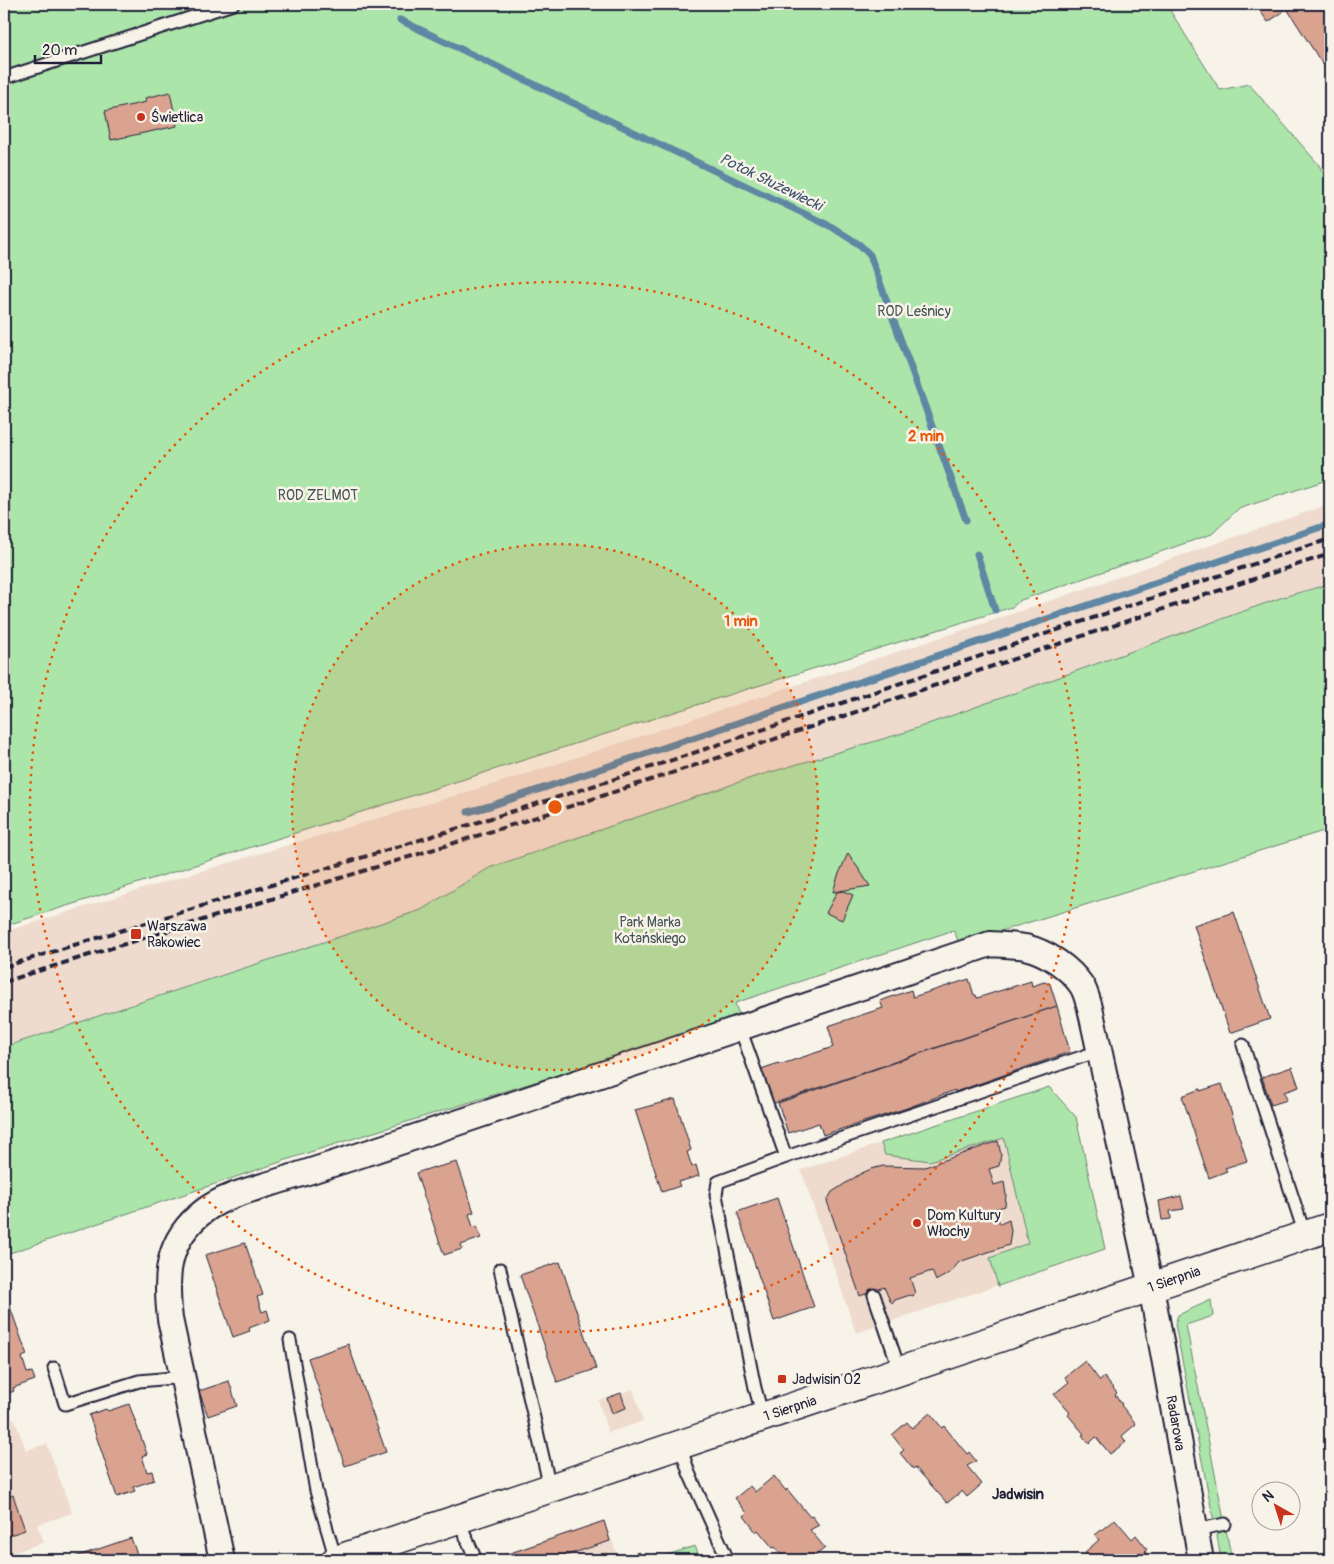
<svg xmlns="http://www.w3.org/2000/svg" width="1334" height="1564" font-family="Pangolin,sans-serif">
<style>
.built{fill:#eedbcd}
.green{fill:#ace5a9;stroke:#678472}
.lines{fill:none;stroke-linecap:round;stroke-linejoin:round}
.stream{stroke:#5f86a3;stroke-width:7}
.building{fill:#d9a38f;stroke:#22223b}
.lane-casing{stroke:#22223b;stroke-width:15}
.street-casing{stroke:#22223b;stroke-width:28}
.secondary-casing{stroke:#22223b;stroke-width:31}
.lane{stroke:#f7f3e8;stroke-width:11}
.street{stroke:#f7f3e8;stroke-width:24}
.secondary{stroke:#f7f3e8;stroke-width:28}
.rail{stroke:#22223b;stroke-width:4;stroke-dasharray:8 4;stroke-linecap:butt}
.ring{fill:none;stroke:#e8590c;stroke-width:2.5;stroke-dasharray:2.5 5}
.poi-dot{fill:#c8321e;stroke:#f7f3e8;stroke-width:2}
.labels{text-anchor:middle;stroke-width:5;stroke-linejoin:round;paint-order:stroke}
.poi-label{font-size:14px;fill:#22223b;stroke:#f7f3e8;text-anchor:start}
.park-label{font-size:14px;fill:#445356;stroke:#f7f3e8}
.street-label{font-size:14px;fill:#22223b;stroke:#f7f3e8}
.water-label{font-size:15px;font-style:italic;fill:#41546f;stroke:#f7f3e8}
.neighbourhood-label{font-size:15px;font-weight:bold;fill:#22223b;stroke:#f7f3e8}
.centre{fill:#e8590c;stroke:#f7f3e8;stroke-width:2.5}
.ring-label{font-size:15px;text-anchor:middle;font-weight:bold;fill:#e8590c;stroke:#f7f3e8;stroke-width:5;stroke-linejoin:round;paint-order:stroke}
</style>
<rect width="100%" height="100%" fill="#f7f3e8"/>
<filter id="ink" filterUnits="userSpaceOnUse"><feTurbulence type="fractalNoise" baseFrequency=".02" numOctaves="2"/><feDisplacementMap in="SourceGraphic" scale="10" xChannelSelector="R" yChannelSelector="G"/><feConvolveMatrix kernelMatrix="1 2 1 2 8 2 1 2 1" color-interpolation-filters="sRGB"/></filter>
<g filter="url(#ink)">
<g class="built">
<path d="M 1330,504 L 1330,584 L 1283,597 L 903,733 L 754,777 L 489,868 L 421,910 L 4,1047 L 4,932 L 181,877 L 511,779 L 1006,616 Z"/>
<path d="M 1049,1087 L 1076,1117 L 1105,1249 L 856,1333 L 801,1170 Z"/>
<path d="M 633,1389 L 643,1421 L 608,1433 L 598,1400 Z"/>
<path d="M 14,1418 L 26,1450 L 47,1444 L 72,1513 L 37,1525 L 44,1542 L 4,1556 L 4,1422 Z"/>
<path d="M 604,1520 L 619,1560 L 487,1560 Z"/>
</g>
<g class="green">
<path d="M 4,4 L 1166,4 L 1220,90 L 1249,84 L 1319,165 L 1330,186 L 1330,479 L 1238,509 L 1212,534 L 1021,600 L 1012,607 L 706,702 L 4,926 Z"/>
<path d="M 1330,584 L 1330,829 L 959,944 L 954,930 L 735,1003 L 740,1018 L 307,1153 L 4,1255 L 4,1047 L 421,910 L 489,868 L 754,777 L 903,733 L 1283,597 Z"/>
<path d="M 1049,1087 L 1076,1117 L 1105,1249 L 998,1286 L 990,1258 L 1028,1243 L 1004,1138 L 930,1161 L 885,1155 L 881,1143 Z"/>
<path d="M 1211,1300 L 1213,1316 L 1186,1325 L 1224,1520 L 1214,1522 L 1175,1324 L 1178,1315 Z"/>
<path d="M 1226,1530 L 1232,1560 L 1221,1560 L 1217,1536 L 1217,1534 Z"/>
<path d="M 695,1546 L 701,1560 L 662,1560 L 661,1557 Z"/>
</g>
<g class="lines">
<g class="stream">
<path d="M 400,20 L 832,227 L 860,245 L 870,255 L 966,520"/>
<path d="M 977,554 L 995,610"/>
<path d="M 468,812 L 490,806 L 1330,524"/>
</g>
</g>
<g class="building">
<path d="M 1255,4 L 1330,4 L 1330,60 L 1323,65 L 1286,7 L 1282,10 L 1283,12 L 1268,22 Z"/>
<path d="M 170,92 L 177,126 L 111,140 L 105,111 L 146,102 L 145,98 Z"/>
<path d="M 848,853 L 870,886 L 833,892 L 838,876 Z"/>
<path d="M 843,891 L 853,895 L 842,920 L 826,913 L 837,892 Z"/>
<path d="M 1234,912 L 1270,1019 L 1230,1033 L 1194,925 Z"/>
<path d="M 969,979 L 974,995 L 976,995 L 977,998 L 1031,981 L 1032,986 L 1044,982 L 1050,984 L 1057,1006 L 772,1104 L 761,1069 L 779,1063 L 779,1065 L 833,1047 L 832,1043 L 833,1042 L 828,1026 L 883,1008 L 880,1001 L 911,990 L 913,997 Z"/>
<path d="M 1057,1006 L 1070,1052 L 955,1092 L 955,1090 L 907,1108 L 823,1135 L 819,1123 L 788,1133 L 778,1103 Z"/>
<path d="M 1292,1067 L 1299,1087 L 1284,1092 L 1287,1100 L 1271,1105 L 1262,1077 Z"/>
<path d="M 1222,1084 L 1247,1161 L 1225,1168 L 1227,1171 L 1209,1178 L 1182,1096 L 1200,1089 L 1200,1091 Z"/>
<path d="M 675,1099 L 691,1150 L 687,1152 L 692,1167 L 696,1165 L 699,1176 L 678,1182 L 680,1186 L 662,1192 L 635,1110 Z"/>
<path d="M 998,1141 L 1001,1155 L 999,1166 L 989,1169 L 994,1185 L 1004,1182 L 1006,1195 L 1005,1206 L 995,1209 L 1000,1224 L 1009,1220 L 1011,1231 L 1009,1245 L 959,1262 L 950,1273 L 937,1280 L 936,1281 L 932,1271 L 910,1278 L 915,1293 L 913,1296 L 910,1295 L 895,1300 L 893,1303 L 890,1301 L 884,1287 L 860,1296 L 827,1201 L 832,1192 L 860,1174 L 871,1169 L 883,1166 L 925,1167 Z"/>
<path d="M 457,1162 L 474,1212 L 469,1214 L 473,1227 L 477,1226 L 481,1238 L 461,1245 L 462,1249 L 444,1255 L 416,1173 L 434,1167 L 434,1168 Z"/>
<path d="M 1181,1196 L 1184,1209 L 1170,1211 L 1171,1219 L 1162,1220 L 1159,1201 Z"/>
<path d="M 777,1198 L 814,1307 L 774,1321 L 737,1212 Z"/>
<path d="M 245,1243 L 263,1295 L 257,1297 L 262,1312 L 267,1310 L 270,1320 L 249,1328 L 250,1331 L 233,1337 L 205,1255 Z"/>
<path d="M 560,1262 L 596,1369 L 557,1382 L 520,1275 Z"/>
<path d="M 9,1304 L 27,1355 L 22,1357 L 27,1373 L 32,1372 L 35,1380 L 13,1388 L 14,1391 L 4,1395 L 4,1305 Z"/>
<path d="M 348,1344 L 386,1452 L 345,1466 L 308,1358 Z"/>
<path d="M 1085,1361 L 1100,1381 L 1104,1377 L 1117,1393 L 1115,1395 L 1122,1404 L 1121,1405 L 1136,1424 L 1122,1436 L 1126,1442 L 1110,1454 L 1096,1437 L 1089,1444 L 1082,1435 L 1084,1434 L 1068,1415 L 1070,1413 L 1054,1394 L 1069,1382 L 1065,1377 Z"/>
<path d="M 229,1381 L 237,1406 L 208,1416 L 199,1391 Z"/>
<path d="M 621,1393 L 626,1408 L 612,1413 L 607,1398 Z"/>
<path d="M 129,1404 L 147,1454 L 142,1456 L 147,1472 L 152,1471 L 154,1480 L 133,1487 L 135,1491 L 117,1497 L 89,1415 L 106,1409 L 108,1411 Z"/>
<path d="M 930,1413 L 942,1428 L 944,1426 L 967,1454 L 969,1452 L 976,1461 L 967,1466 L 982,1484 L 967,1497 L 962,1491 L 947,1503 L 915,1467 L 913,1469 L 900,1453 L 904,1450 L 892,1435 L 907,1422 L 912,1428 Z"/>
<path d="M 774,1476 L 786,1491 L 787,1489 L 810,1517 L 812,1516 L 819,1525 L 810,1530 L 825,1548 L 810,1560 L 805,1554 L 798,1560 L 786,1560 L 775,1547 L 773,1548 L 758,1530 L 756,1532 L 744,1516 L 747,1513 L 735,1498 L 750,1486 L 755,1492 Z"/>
<path d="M 13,1495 L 25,1530 L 4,1537 L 4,1499 Z"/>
<path d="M 1115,1519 L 1132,1539 L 1136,1535 L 1147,1549 L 1145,1552 L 1152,1560 L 1091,1560 L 1085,1552 L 1099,1540 L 1095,1535 Z"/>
<path d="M 604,1521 L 610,1541 L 552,1560 L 494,1560 L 493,1559 Z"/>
<path d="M 131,1538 L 139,1560 L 66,1560 Z"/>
<path d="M 639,1552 L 642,1560 L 625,1560 L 624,1557 Z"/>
</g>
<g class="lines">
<g class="lane-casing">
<g id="lane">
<path d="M 4,78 L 233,4"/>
<path d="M 740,1028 L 786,1157 L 1099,1051"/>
<path d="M 1243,1045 L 1305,1235"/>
<path d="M 500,1269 L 550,1488"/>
<path d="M 874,1295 L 900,1371"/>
<path d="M 290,1340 L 316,1491 L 336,1560"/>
<path d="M 54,1368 L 65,1404 L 139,1381 L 183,1377"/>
<path d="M 763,1417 L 755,1388 L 716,1195 L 718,1182 L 786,1157"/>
<path d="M 680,1445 L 689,1473 L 728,1560"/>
<path d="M 458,1519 L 476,1560"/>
<path d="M 1195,1530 L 1225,1524"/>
</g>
</g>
<g class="street-casing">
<path id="street" d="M 222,1560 L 170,1319 C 165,1276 166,1240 204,1211 C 225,1195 254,1189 279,1181 C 321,1168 364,1154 406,1140 C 601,1075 795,1009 990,944 C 1002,945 1014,945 1025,947 C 1047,952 1070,968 1082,986 C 1086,993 1088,1001 1090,1008 L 1151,1287 L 1201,1560"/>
</g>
<g class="secondary-casing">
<path id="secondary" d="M 336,1560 L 1330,1227"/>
</g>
<use href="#lane" class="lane"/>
<use href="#street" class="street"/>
<use href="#secondary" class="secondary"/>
<g class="rail">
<path d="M 4,967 C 213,901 424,841 633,773 C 866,696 1097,615 1330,539"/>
<path d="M 4,982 C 213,915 424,855 632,786 C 865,710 1097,630 1330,554"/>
</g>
</g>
</g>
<circle cx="555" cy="807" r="263" fill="#e8590c" fill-opacity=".12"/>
<g class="ring">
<circle cx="555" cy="807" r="263"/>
<circle cx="555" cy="807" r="525"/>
</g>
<g class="poi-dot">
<circle cx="141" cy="117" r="5"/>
<rect x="130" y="928" width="12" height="12" rx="2.5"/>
<circle cx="917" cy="1223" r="5"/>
<rect x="777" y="1374" width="10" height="10" rx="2.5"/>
</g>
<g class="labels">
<g class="poi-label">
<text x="151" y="122">Świetlica</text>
<text x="147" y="931">Warszawa<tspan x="147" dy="16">Rakowiec</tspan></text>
<text x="927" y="1220">Dom Kultury<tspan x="927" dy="16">Włochy</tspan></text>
<text x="792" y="1384">Jadwisin 02</text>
</g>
<g class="park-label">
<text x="914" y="316">ROD Leśnicy</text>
<text x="318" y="500">ROD ZELMOT</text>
<text x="650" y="927">Park Marka<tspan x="650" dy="16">Kotańskiego</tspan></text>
</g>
<g class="street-label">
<text transform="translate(1174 1279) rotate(-19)" y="5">1 Sierpnia</text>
<text transform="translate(790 1408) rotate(-18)" y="5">1 Sierpnia</text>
<text transform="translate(1176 1423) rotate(80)" y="5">Radarowa</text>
</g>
<g class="water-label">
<text transform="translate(771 182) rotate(26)" y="5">Potok Służewiecki</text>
</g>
<g class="neighbourhood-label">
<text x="1018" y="1499">Jadwisin</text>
</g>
</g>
<circle cx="555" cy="807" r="8" class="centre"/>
<g class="ring-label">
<text x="926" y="441">2 min</text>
<text x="741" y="626">1 min</text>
</g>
<rect width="1334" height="1564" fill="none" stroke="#f7f3e8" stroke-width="20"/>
<rect x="10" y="10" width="1314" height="1544" fill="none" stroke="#22223b" stroke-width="2" filter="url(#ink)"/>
<g transform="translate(1276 1506) rotate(321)"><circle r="24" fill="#f7f3e8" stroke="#a29fa3"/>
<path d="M0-4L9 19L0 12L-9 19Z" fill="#c8321e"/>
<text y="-8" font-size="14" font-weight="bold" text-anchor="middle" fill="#22223b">N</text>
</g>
<path d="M35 55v8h66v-8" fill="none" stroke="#22223b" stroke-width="2.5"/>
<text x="42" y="55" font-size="15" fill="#22223b" stroke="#f7f3e8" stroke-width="4" paint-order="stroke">20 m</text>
</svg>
